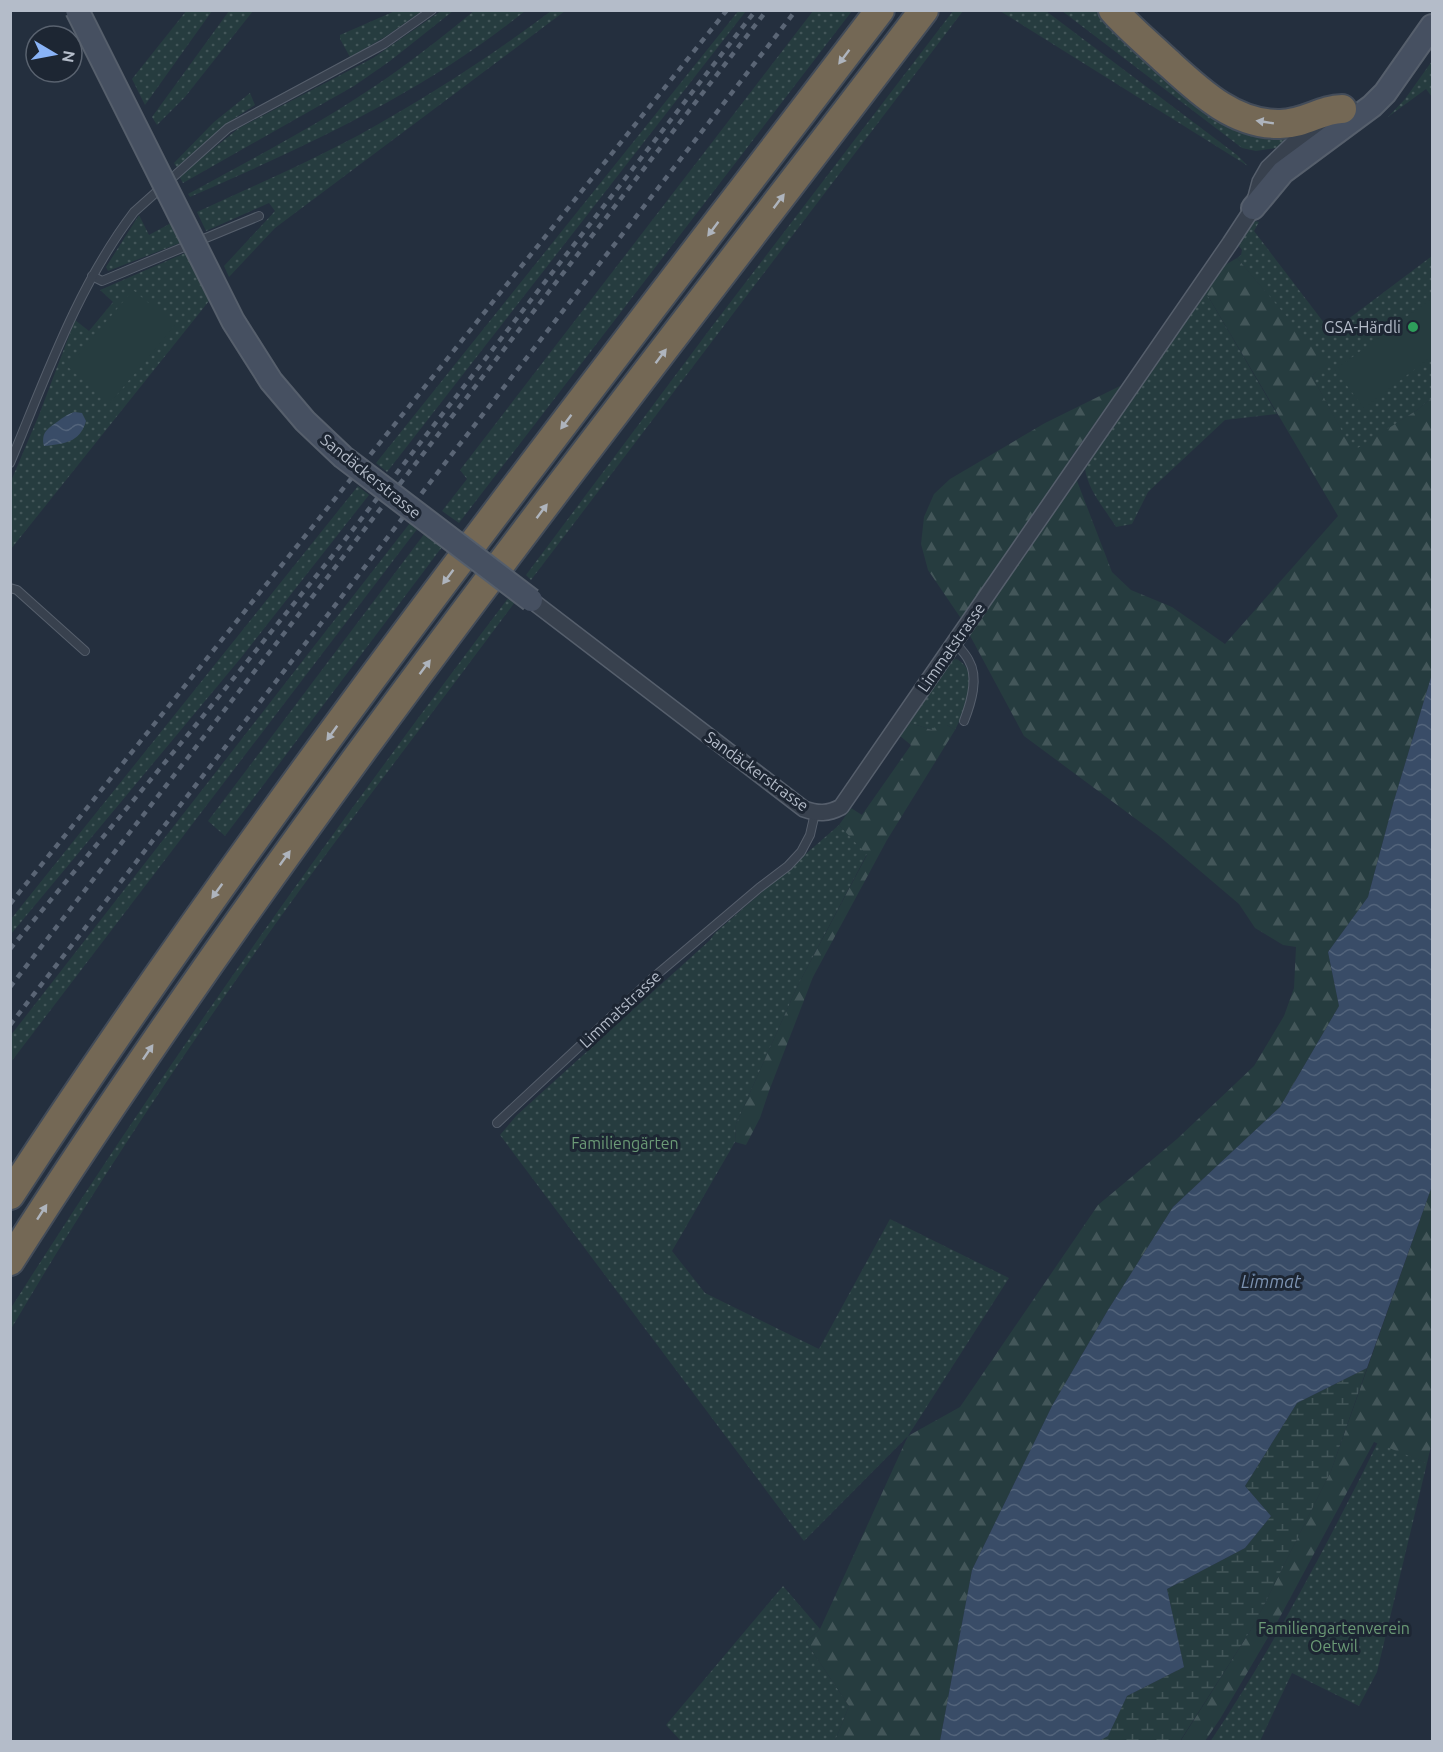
<svg xmlns="http://www.w3.org/2000/svg" width="1443" height="1752" font-family="Ubuntu,sans-serif">
<style>
.green{fill:url(#green-dots)}
.forest{fill:url(#forest-firs)}
.wetland{fill:url(#wetland-marsh)}
.pitch{fill:#263c3f}
.water{fill:url(#water-waves)}
.lines{fill:none;stroke-linecap:round;stroke-linejoin:round}
.lane-casing{stroke:#565f6c;stroke-width:10}
.street-casing{stroke:#565f6c;stroke-width:18}
.secondary-casing{stroke:#565f6c;stroke-width:26}
.highway-casing{stroke:#434c59;stroke-width:32}
.lane{stroke:#38414e;stroke-width:8}
.street{stroke:#38414e;stroke-width:15}
.secondary{stroke:#465061;stroke-width:22}
.highway{stroke:#746855;stroke-width:28}
.rail{stroke:#5a6575;stroke-width:4.5;stroke-dasharray:6 6;stroke-linecap:butt}
.secondary-bridge-casing{stroke:#565f6c;stroke-width:26;stroke-linecap:butt}
.secondary-bridge{stroke:#465061;stroke-width:22}
.oneway{fill:#aeb4bd}
.leisure-dot{fill:#2e9e5b;stroke:#1d2633;stroke-width:2}
.labels{text-anchor:middle;stroke-width:6;stroke-linejoin:round;paint-order:stroke}
.poi-label{font-size:16px;fill:#b4bcc9;stroke:#1d2633;text-anchor:end}
.street-label{font-size:16px;fill:#b4bcc9;stroke:#1d2633}
.park-label{font-size:16px;fill:#6b9a76;stroke:#1d2633}
.water-label{font-size:18px;font-style:italic;fill:#7c92b1;stroke:#1d2633}
</style>
<defs>
<pattern id="green-dots" width="8" height="8" patternUnits="userSpaceOnUse" patternTransform="scale(1.5)"><rect width="8" height="8" fill="#263c3f"/><path d="M2 2h.1M6 6h.1" fill="none" stroke="#435659" stroke-width="1.8" stroke-linecap="round"/></pattern>
<pattern id="forest-firs" width="22" height="20" patternUnits="userSpaceOnUse" patternTransform="scale(1.5)"><rect width="22" height="20" fill="#263c3f"/><path d="M5 1l3.5 6h-7zM16 11l3.5 6h-7z" fill="#435659"/></pattern>
<pattern id="wetland-marsh" width="20" height="14" patternUnits="userSpaceOnUse" patternTransform="scale(1.5)"><rect width="20" height="14" fill="#263c3f"/><path d="M1 5h8M5 5V1M11 12h8M15 12V8" fill="none" stroke="#435659"/></pattern>
<pattern id="water-waves" width="16" height="10" patternUnits="userSpaceOnUse" patternTransform="scale(1.5)"><rect width="16" height="10" fill="#394c67"/><path d="M0 5q4-4 8 0t8 0" fill="none" stroke="#53647b"/></pattern>
</defs>
<rect width="100%" height="100%" fill="#242f3e"/>
<g class="green">
<path d="M 187,10 L 212,11 L 145,105 L 132,79 Z"/>
<path d="M 475,10 L 525,11 C 426,91 307,146 190,197 L 188,194 C 250,160 314,127 372,88 C 408,64 441,38 475,10 Z"/>
<path d="M 739,10 L 746,11 L 387,472 L 376,463 Z"/>
<path d="M 229,11 L 253,11 L 185,97 L 157,125 L 152,117 Z"/>
<path d="M 395,11 L 422,11 L 385,37 L 350,57 L 340,39 L 340,35 Z"/>
<path d="M 441,11 L 453,11 L 390,61 L 354,86 L 183,183 L 179,176 L 239,128 L 373,58 Z"/>
<path d="M 551,11 L 565,11 L 275,228 L 229,277 L 224,266 L 275,211 L 269,203 L 206,231 L 197,212 C 251,187 307,163 359,135 C 426,98 490,57 551,11 Z"/>
<path d="M 813,11 L 852,11 L 459,523 L 442,511 L 467,479 L 460,470 Z"/>
<path d="M 953,11 L 963,11 L 531,580 L 526,575 L 713,325 Z"/>
<path d="M 1000,11 L 1046,11 L 1237,155 L 1248,166 Z"/>
<path d="M 1062,11 L 1104,11 L 1182,85 L 1295,133 L 1278,149 L 1276,148 L 1256,151 L 1242,148 Z"/>
<path d="M 1432,61 L 1432,97 L 1426,89 L 1388,117 L 1405,99 Z"/>
<path d="M 250,93 L 255,105 L 232,120 L 177,168 L 174,163 L 214,122 Z"/>
<path d="M 139,215 L 149,235 L 171,223 L 180,243 L 108,271 L 106,267 Z"/>
<path d="M 1255,221 L 1259,222 L 1254,231 L 1331,332 L 1432,256 L 1432,398 L 1417,410 L 1353,452 L 1312,376 L 1325,363 L 1237,258 L 1241,255 L 1242,250 L 1239,246 L 1241,235 L 1251,222 Z"/>
<path d="M 185,253 L 209,301 L 11,549 L 11,481 L 39,415 L 75,320 L 89,331 L 113,302 L 100,290 Z"/>
<path d="M 1205,291 L 1277,414 L 1225,420 L 1148,492 L 1132,524 L 1116,527 C 1105,509 1087,489 1085,468 Z"/>
<path d="M 358,486 L 369,495 L 240,659 L 11,934 L 11,919 Z"/>
<path d="M 410,523 L 418,528 L 11,1062 L 11,1035 Z"/>
<path d="M 425,533 L 442,547 L 225,836 L 208,821 Z"/>
<path d="M 509,597 L 515,602 C 435,710 352,817 274,926 C 181,1057 92,1191 11,1329 L 11,1308 C 166,1063 334,828 509,597 Z"/>
<path d="M 957,659 C 982,673 965,711 955,730 L 947,725 L 932,730 L 907,722 L 951,660 Z"/>
<path d="M 839,825 L 867,854 L 798,985 L 736,1124 L 735,1142 L 672,1251 L 705,1293 L 819,1349 L 890,1219 L 1009,1278 L 908,1436 L 804,1541 L 500,1135 L 517,1115 L 710,940 L 715,933 Z"/>
<path d="M 1378,1442 L 1427,1463 L 1377,1672 L 1359,1706 L 1292,1673 L 1260,1741 L 1210,1742 C 1274,1646 1327,1545 1378,1442 Z"/>
<path d="M 783,1586 L 820,1629 L 806,1642 L 849,1706 L 835,1741 L 681,1741 L 666,1725 Z"/>
</g>
<g class="forest">
<path d="M 1237,258 L 1326,363 L 1312,376 L 1353,451 L 1417,410 L 1432,398 L 1432,674 L 1393,804 L 1368,897 L 1328,952 L 1339,1006 L 1280,1107 L 1173,1207 L 1108,1310 L 1052,1406 L 972,1570 L 940,1741 L 835,1741 L 849,1706 L 806,1642 L 820,1629 L 908,1436 L 960,1407 L 1098,1205 L 1177,1139 L 1254,1066 L 1284,1016 L 1294,988 L 1296,947 L 1283,945 L 1255,928 L 1239,904 L 1159,836 L 1024,736 L 960,617 L 928,570 L 921,544 L 924,517 L 934,494 L 950,479 L 1045,423 L 1122,385 L 1069,460 L 1112,572 L 1131,590 L 1172,607 L 1225,644 L 1338,516 L 1205,291 L 1225,265 Z"/>
<path d="M 907,722 L 932,730 L 938,724 L 947,725 L 955,730 L 887,840 L 813,977 L 769,1091 L 760,1118 L 746,1145 L 735,1142 L 736,1124 L 798,985 L 867,855 L 839,825 L 851,808 L 862,815 L 911,745 L 900,736 Z"/>
<path d="M 1432,1186 L 1432,1442 L 1427,1463 L 1374,1442 L 1280,1617 L 1220,1719 L 1205,1741 L 1180,1742 L 1254,1625 L 1331,1471 Z"/>
</g>
<path class="wetland" d="M 1367,1368 L 1331,1471 L 1254,1625 L 1180,1741 L 1097,1742 L 1108,1735 L 1127,1696 L 1184,1667 L 1167,1589 L 1245,1548 L 1271,1516 L 1245,1486 L 1297,1403 Z"/>
<g class="pitch">
<path d="M 133,290 L 175,325 L 110,403 L 68,367 Z"/>
<path d="M 1432,298 L 1432,356 L 1364,408 L 1335,370 Z"/>
</g>
<g class="water">
<path d="M 75,412 L 82,413 L 86,421 C 80,443 63,444 44,446 C 41,433 47,429 57,422 C 64,417 67,414 75,412 Z"/>
<path d="M 1432,674 L 1432,1186 L 1367,1368 L 1297,1403 L 1245,1486 L 1271,1516 L 1245,1548 L 1167,1589 L 1184,1667 L 1127,1696 L 1108,1736 L 1097,1742 L 940,1741 L 972,1570 L 1052,1406 L 1108,1310 L 1173,1207 L 1280,1107 L 1339,1006 L 1328,952 L 1368,897 L 1393,804 Z"/>
</g>
<g class="lines">
<g class="lane-casing">
<g id="lane">
<path d="M 92,276 L 102,281 L 259,216"/>
<path d="M 10,463 C 46,377 77,287 134,212 L 228,128 L 384,44 L 432,10"/>
<path d="M 10,588 L 17,590 L 85,651"/>
<path d="M 955,642 C 959,648 966,654 969,661 C 979,678 971,703 964,721"/>
<path d="M 497,1123 L 654,977 L 759,888 L 788,866 L 801,852 L 810,835 L 815,813"/>
</g>
</g>
<g class="street-casing">
<path id="street" d="M 531,600 L 804,809 C 818,814 828,814 841,807 L 1230,243 L 1253,208 L 1260,182 L 1268,168 L 1300,137 L 1322,124"/>
</g>
<g class="secondary-casing">
<path id="secondary" d="M 1253,208 L 1283,172 L 1372,106 L 1385,93 L 1432,26"/>
</g>
<g class="highway-casing">
<g id="highway">
<path d="M 1113,10 C 1128,27 1146,42 1163,58 C 1196,88 1232,125 1280,124 C 1305,124 1321,109 1342,109"/>
<path d="M 10,1195 C 278,785 583,400 880,10"/>
<path d="M 10,1261 C 288,826 611,421 924,10"/>
</g>
</g>
<use href="#lane" class="lane"/>
<use href="#street" class="street"/>
<use href="#secondary" class="secondary"/>
<use href="#highway" class="highway"/>
<g class="rail">
<path d="M 10,904 L 727,10"/>
<path d="M 10,949 L 191,731 L 334,554 L 756,10"/>
<path d="M 10,987 L 767,10"/>
<path d="M 10,1025 L 796,10"/>
</g>
<g class="secondary-bridge-casing">
<path id="secondary-bridge" d="M 77,10 L 233,321 L 271,381 L 305,421 L 343,457 L 531,600"/>
</g>
<use href="#secondary-bridge" class="secondary-bridge"/>
</g>
<defs><path id="oneway-solid" d="M-6-.8H1V-3.2L6.5 0L1 3.2V.8H-6Z" transform="scale(1.5)"/></defs>
<g class="oneway">
<use href="#oneway-solid" transform="translate(844 57) rotate(127)"/>
<use href="#oneway-solid" transform="translate(1265 122) rotate(-171)"/>
<use href="#oneway-solid" transform="translate(779 201) rotate(-53)"/>
<use href="#oneway-solid" transform="translate(713 229) rotate(127)"/>
<use href="#oneway-solid" transform="translate(661 356) rotate(-53)"/>
<use href="#oneway-solid" transform="translate(566 422) rotate(127)"/>
<use href="#oneway-solid" transform="translate(542 511) rotate(-53)"/>
<use href="#oneway-solid" transform="translate(448 577) rotate(127)"/>
<use href="#oneway-solid" transform="translate(425 667) rotate(-53)"/>
<use href="#oneway-solid" transform="translate(332 733) rotate(126)"/>
<use href="#oneway-solid" transform="translate(285 858) rotate(-54)"/>
<use href="#oneway-solid" transform="translate(217 891) rotate(126)"/>
<use href="#oneway-solid" transform="translate(148 1052) rotate(-56)"/>
<use href="#oneway-solid" transform="translate(42 1212) rotate(-57)"/>
</g>
<circle class="leisure-dot" cx="1413" cy="327" r="6"/>
<g class="labels">
<g class="poi-label">
<text x="1401" y="333">GSA-Härdli</text>
</g>
<g class="street-label">
<text transform="translate(371 476) rotate(39)" y="6">Sandäckerstrasse</text>
<text transform="translate(951 647) rotate(-55)" y="6">Limmatstrasse</text>
<text transform="translate(757 771) rotate(36)" y="6">Sandäckerstrasse</text>
<text transform="translate(620 1009) rotate(-43)" y="6">Limmatstrasse</text>
</g>
<g class="park-label">
<text x="625" y="1149">Familiengärten</text>
<text x="1334" y="1634">Familiengartenverein<tspan x="1334" dy="18">Oetwil</tspan></text>
</g>
<g class="water-label">
<text x="1271" y="1288">Limmat</text>
</g>
</g>
<rect width="1443" height="1752" fill="none" stroke="#b4bcc9" stroke-width="24"/>
<g transform="translate(54 54) rotate(100)"><circle r="28" fill="#1d2633" stroke="#59626f" stroke-width="1.5"/>
<path d="M0-4.5L10 22L0 15L-10 22Z" fill="#8ab4f8"/>
<text y="-9" font-size="16" font-weight="bold" text-anchor="middle" fill="#b4bcc9">N</text>
</g>
</svg>
